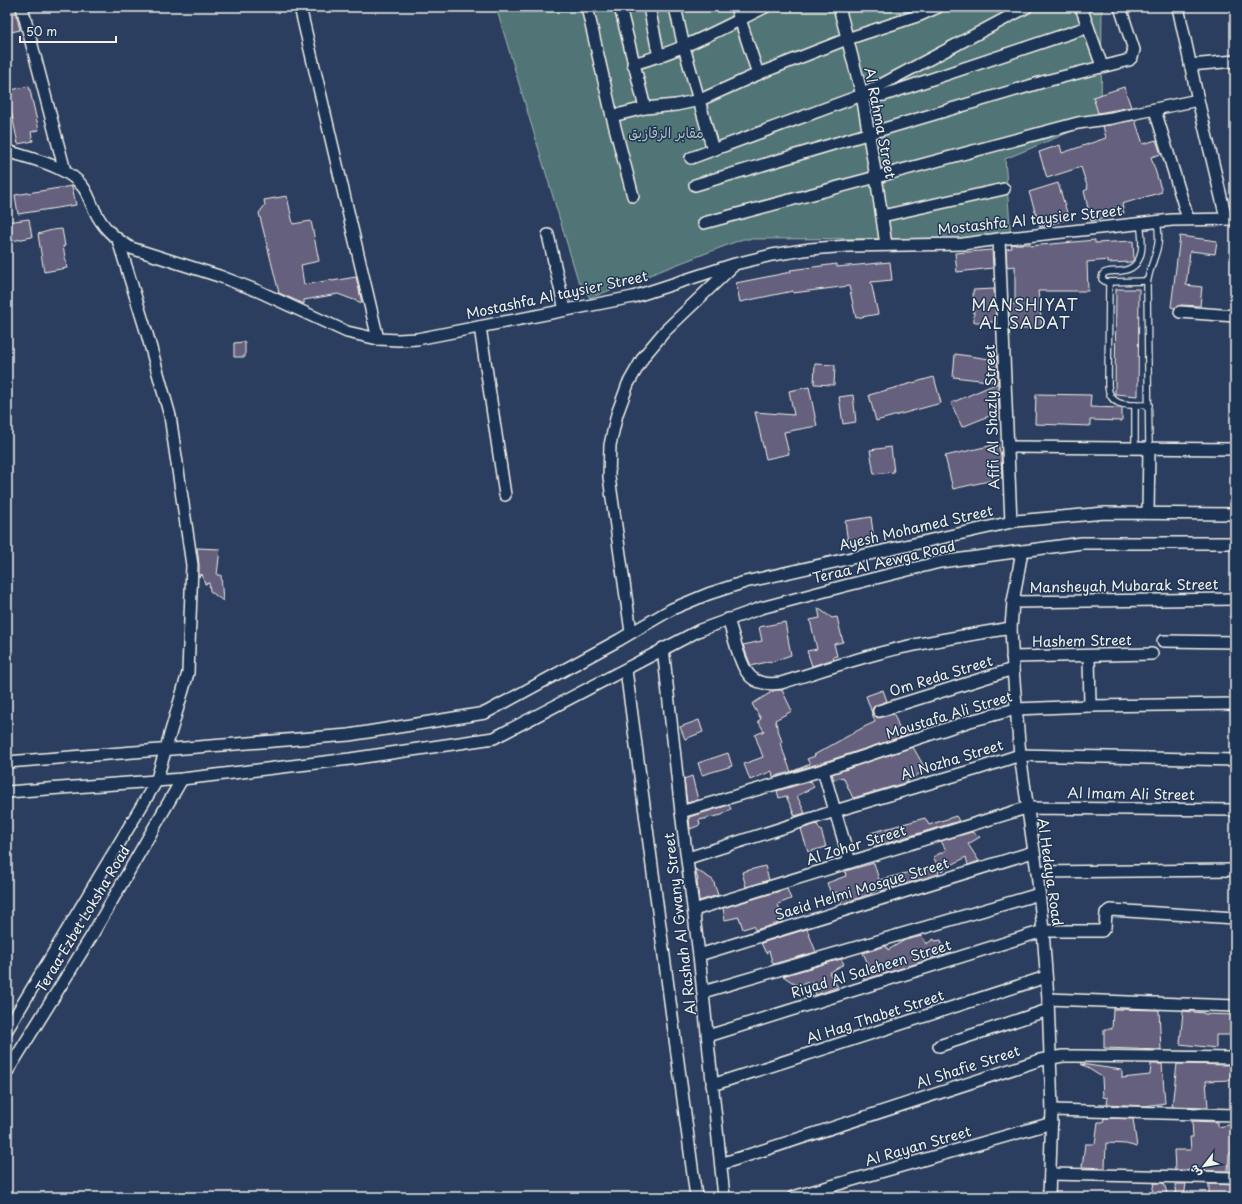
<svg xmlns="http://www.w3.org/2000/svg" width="1242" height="1204" font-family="'Playpen Sans','Playpen Sans Arabic',sans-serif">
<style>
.green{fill:#517576;stroke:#a2b3af}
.building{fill:#65617d;stroke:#f4f1e8}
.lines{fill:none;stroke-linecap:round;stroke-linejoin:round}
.service-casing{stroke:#f4f1e8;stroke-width:8}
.minor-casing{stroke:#f4f1e8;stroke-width:14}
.service{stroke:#1d3557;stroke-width:5.5}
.minor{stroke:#1d3557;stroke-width:11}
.labels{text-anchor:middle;stroke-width:3;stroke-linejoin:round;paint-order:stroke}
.street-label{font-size:14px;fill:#f4f1e8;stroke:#1d3557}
.park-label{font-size:14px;fill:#b3bfba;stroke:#1d3557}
.quarter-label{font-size:16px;letter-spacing:1px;fill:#f4f1e8;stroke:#1d3557}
</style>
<rect width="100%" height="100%" fill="#2b3e5f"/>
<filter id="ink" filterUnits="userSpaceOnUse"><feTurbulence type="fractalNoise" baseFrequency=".025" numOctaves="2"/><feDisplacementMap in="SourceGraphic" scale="8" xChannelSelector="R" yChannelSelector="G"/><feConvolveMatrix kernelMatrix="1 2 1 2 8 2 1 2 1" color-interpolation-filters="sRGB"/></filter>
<g filter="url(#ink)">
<path class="green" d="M 496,7 L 1102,7 L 1101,119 L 1005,159 L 1011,238 L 743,239 L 590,298 L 578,280 Z"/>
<g class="building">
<path d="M 16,13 L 20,30 L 7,33 L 7,15 Z"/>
<path d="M 29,86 L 39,130 L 31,132 L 33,141 L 18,144 L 7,91 Z"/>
<path d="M 1124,87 L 1131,107 L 1098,113 L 1093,97 Z"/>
<path d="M 1135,120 L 1143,144 L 1156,140 L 1161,154 L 1151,157 L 1162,192 L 1122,204 L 1124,213 L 1091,221 L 1084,191 L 1088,189 L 1081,167 L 1047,178 L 1039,152 L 1060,145 L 1062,153 L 1106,138 L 1103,126 Z"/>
<path d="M 1058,183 L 1069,219 L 1040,227 L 1029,192 Z"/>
<path d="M 72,186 L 76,205 L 18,214 L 15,195 Z"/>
<path d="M 287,196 L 293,224 L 311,221 L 319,261 L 301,265 L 304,285 L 331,280 L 332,281 L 356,277 L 362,303 L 338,294 L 304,300 L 304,304 L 279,293 L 259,213 L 265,205 L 264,200 Z"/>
<path d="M 29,219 L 32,237 L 7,242 L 7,222 Z"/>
<path d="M 62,229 L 65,246 L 63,246 L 67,268 L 44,272 L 38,234 L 52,230 Z"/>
<path d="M 1180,236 L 1217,241 L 1215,254 L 1190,251 L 1186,285 L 1202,287 L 1200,306 L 1181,305 L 1175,308 L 1171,307 Z"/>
<path d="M 1095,240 L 1095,243 L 1133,241 L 1134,259 L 1131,262 L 1108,263 L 1108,260 L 1087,262 L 1088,291 L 1038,291 L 1042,327 L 1014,330 L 1013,321 L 1009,321 L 1009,305 L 1015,304 L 1015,266 L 1007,267 L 1006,249 L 1012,248 L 1011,245 L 1016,244 L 1030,244 L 1030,246 Z"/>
<path d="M 992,250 L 993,268 L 957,272 L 955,253 Z"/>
<path d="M 890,262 L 892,280 L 871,282 L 878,314 L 856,318 L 849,286 L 793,293 L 793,291 L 740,302 L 736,283 L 791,272 L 790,270 L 837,264 L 837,267 Z"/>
<path d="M 994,289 L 996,322 L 974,322 L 973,290 Z"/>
<path d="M 1116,289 L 1139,289 L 1138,396 L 1115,394 Z"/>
<path d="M 245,342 L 245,357 L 234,357 L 234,343 Z"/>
<path d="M 955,354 L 997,360 L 998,382 L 953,377 Z"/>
<path d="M 815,364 L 835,365 L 834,385 L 814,384 Z"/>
<path d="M 934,377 L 941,403 L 876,421 L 869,395 Z"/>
<path d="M 998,383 L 999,412 L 962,427 L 951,403 Z"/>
<path d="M 809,387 L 817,426 L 784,432 L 789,454 L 766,459 L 755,412 L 794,415 L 789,391 Z"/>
<path d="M 1036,394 L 1091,395 L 1090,407 L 1122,408 L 1122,421 L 1090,420 L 1090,426 L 1035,424 Z"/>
<path d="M 853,395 L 856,422 L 843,424 L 839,397 Z"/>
<path d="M 998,444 L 1001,455 L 1002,478 L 953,489 L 945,456 Z"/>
<path d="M 891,447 L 894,472 L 874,474 L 870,450 Z"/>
<path d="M 871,517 L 874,540 L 848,543 L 845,521 Z"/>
<path d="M 197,548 L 220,549 L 217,575 L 221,575 L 223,601 L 210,591 L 209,583 L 205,584 L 202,574 L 199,577 L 199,564 Z"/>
<path d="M 818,608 L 832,618 L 837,617 L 843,642 L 834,644 L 837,656 L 833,657 L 834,659 L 812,666 L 807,651 L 817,649 L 810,620 L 820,618 Z"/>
<path d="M 785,622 L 791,655 L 771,662 L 770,661 L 751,666 L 743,645 L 762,641 L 759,627 Z"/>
<path d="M 775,690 L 782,690 L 792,711 L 775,720 L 782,742 L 780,743 L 791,772 L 810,764 L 807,759 L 815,756 L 814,755 L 864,727 L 875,722 L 866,696 L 883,690 L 887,701 L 874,706 L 872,710 L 872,713 L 878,718 L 894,714 L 900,730 L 907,727 L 910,734 L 821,763 L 773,777 L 772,771 L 750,780 L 744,764 L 763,757 L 755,735 L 764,731 L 758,721 L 761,719 L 752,704 Z"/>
<path d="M 699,720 L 703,732 L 685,739 L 680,727 Z"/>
<path d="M 913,747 L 926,770 L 907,781 L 908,782 L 853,798 L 843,777 L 834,780 L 832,774 Z"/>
<path d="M 728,753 L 732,766 L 702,775 L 698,763 Z"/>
<path d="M 692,776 L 698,800 L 687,803 L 684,779 Z"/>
<path d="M 811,781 L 814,787 L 797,796 L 805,813 L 795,816 L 786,796 L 779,798 L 777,791 Z"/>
<path d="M 729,805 L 731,809 L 722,815 L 699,820 L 700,825 L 690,829 L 689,817 Z"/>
<path d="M 956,816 L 959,821 L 874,847 L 870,833 L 925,818 L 929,825 Z"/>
<path d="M 817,824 L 820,830 L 821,830 L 826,847 L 808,852 L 801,829 Z"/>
<path d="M 972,832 L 980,837 L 968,844 L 979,861 L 968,865 L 966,857 L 941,871 L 933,857 L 946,850 L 941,841 Z"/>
<path d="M 874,863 L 879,880 L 937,865 L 939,874 L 881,891 L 879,889 L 867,896 L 867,895 L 842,904 L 837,892 L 831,894 L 827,883 L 846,876 L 845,871 Z"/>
<path d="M 765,866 L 769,880 L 746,887 L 742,872 Z"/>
<path d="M 695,869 L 713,880 L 718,895 L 699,901 L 697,881 L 698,880 Z"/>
<path d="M 787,889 L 791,899 L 778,904 L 783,922 L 755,930 L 753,926 L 743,929 L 739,917 L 725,920 L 723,908 Z"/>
<path d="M 807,929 L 816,952 L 773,964 L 769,951 L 766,953 L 761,943 Z"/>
<path d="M 922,936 L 926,944 L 934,939 L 935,941 L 941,940 L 944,952 L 931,959 L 864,980 L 862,973 L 871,970 L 863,953 L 886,946 L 888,950 L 905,940 Z"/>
<path d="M 841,959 L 844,964 L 829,973 L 838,987 L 816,995 L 811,981 L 798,986 L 783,976 Z"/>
<path d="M 1113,1009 L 1159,1010 L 1161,1050 L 1104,1048 L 1104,1029 L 1112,1029 Z"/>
<path d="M 1183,1011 L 1204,1013 L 1204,1014 L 1235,1015 L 1235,1035 L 1216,1035 L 1216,1048 L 1180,1044 Z"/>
<path d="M 1081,1064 L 1122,1070 L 1122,1078 L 1150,1075 L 1151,1064 L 1162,1064 L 1165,1103 L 1145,1106 L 1107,1104 L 1108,1098 L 1103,1097 L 1102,1077 Z"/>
<path d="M 1177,1064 L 1231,1065 L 1231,1080 L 1206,1081 L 1208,1107 L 1172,1106 Z"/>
<path d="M 1104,1118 L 1133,1119 L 1137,1147 L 1126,1144 L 1106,1143 L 1105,1168 L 1082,1167 L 1085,1144 L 1095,1144 L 1098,1122 L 1103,1122 Z"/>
<path d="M 1192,1121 L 1218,1122 L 1218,1127 L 1235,1124 L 1235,1153 L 1229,1154 L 1228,1171 L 1175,1170 L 1174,1150 L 1191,1150 L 1190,1137 L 1193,1137 Z"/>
<path d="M 1154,1183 L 1164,1183 L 1168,1197 L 1151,1197 Z"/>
<path d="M 1175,1184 L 1186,1184 L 1184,1197 L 1176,1197 Z"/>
<path d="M 1209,1184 L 1235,1185 L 1235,1197 L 1209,1197 Z"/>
</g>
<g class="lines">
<g class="service-casing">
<g id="service">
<path d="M 1140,223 C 1143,242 1146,268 1121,271 C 1114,272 1108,270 1103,274 L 1102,279 L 1106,282 L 1147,281"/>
<path d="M 1109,282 L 1108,385 C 1109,409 1131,405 1149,405"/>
<path d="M 1135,448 L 1135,405"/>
<path d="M 1149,448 L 1147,285 C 1150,259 1163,251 1157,222"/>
</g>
</g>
<g class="minor-casing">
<g id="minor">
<path d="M 22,7 L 65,171"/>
<path d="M 300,7 L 378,339"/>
<path d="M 587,7 L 612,116 L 633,196"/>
<path d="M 620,7 L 645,108"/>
<path d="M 649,7 L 659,57"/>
<path d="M 675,7 L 684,47 L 713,150"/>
<path d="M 736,7 L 758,74"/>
<path d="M 839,7 L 862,95 L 876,177 L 886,245"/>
<path d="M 1081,7 L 1102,66"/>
<path d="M 1178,7 L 1198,100 L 1226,218"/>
<path d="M 633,64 C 681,51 721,29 765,7"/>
<path d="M 1190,65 L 1235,61"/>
<path d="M 866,92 L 872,96 L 884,95 L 1088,27"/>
<path d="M 1155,110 L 1188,219"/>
<path d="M 612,116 L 645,108 L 676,105 L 700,100 L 758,74 L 847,39 L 920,15 L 938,7"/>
<path d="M 7,151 C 31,159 68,166 83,187 C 88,193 90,202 94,209 C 102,227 114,238 131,248 L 219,276 L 258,291 L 347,332 L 378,339 L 398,340 L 417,339 L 633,297 L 735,264 L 772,255 L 810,249 L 848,246 L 963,244 L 999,239 L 1172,220 L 1235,219"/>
<path d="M 691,158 L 862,95 L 1027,7"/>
<path d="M 695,185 L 1046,81 L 1129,60 L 1132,57 L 1134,50 L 1120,7"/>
<path d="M 882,216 L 1004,189"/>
<path d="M 704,223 L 1078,123 L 1112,118 L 1198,100"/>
<path d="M 548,235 L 565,310"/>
<path d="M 999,239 L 1011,522"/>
<path d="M 1180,312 L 1235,316"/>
<path d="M 480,327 L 505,495"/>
<path d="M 1008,447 L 1235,449"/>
<path d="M 1148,513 L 1149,448"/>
<path d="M 1022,551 L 1013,602 L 1011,628 L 1013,669 L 1020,755 L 1037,872 L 1043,931 L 1048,999 L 1052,1110 L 1049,1197"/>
<path d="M 1013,602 L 1235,599"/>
<path d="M 728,619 C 731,629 734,639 737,649 C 745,674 751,687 781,683 C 820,671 860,657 900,648 C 937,640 974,634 1011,628"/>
<path d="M 631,632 L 609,477 L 610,445 L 617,414 L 628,384 L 644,356 L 665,331 L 733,266"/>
<path d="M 1163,641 L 1235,642"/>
<path d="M 663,648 L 681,812 L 699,955 L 724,1197"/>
<path d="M 1089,656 L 1090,706"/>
<path d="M 1012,657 L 1152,654"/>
<path d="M 626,670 L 696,1197"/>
<path d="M 879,711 L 1013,669"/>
<path d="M 7,762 L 349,735 L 485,713 L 619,640 L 672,609 L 708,594 L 745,582 L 1016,521 L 1105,513 L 1235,514"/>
<path d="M 823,770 L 850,862"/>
<path d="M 7,792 L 182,779 L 350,759 L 494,738 L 700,630 L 761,608 L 844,586 L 940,562 L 1082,543 L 1235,543"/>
<path d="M 681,812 L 823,770 L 970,721 L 1016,709 L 1090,706 L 1235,704"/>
<path d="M 688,858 L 835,811 L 977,769 L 1020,755 L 1235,760"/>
<path d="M 1037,872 L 1235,870"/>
<path d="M 694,910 L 1026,808 L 1235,810"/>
<path d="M 699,955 L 1033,852"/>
<path d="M 703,992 L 1039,894"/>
<path d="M 1048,999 L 1235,1006"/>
<path d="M 7,1030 L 156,782 L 188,673 L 192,565 L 170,416 L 147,334 L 118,240"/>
<path d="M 708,1036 L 1043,931 L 1102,931 L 1105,927 L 1106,913 L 1111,910 L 1235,918"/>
<path d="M 939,1046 L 1048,1010"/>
<path d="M 7,1072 L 91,937 L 182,779"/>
<path d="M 712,1085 L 1046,977"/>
<path d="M 1052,1110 L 1235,1115"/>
<path d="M 721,1164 L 1040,1060 L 1063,1056 L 1075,1056 L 1235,1058"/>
<path d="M 1050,1174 L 1235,1178"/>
<path d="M 793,1197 L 1052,1123"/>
</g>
</g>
<use href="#service" class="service"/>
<use href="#minor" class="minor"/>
</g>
</g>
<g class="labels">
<g class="street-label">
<text transform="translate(880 123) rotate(79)" y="5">Al Rahma Street</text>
<text transform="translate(1030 220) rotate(-6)" y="5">Mostashfa Al taysier Street</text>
<text transform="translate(557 295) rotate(-12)" y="5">Mostashfa Al taysier Street</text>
<text transform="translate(992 417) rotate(-92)" y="5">Afifi Al Shazly Street</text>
<text transform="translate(916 528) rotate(-13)" y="5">Ayesh Mohamed Street</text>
<text transform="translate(884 562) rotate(-13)" y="5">Teraa Al Aewga Road</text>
<text transform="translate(1124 586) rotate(-1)" y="5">Mansheyah Mubarak Street</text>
<text transform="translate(1082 641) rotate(-1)" y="5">Hashem Street</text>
<text transform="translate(941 676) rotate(-17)" y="5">Om Reda Street</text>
<text transform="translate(949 715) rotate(-17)" y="5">Moustafa Ali Street</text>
<text transform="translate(952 760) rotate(-17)" y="5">Al Nozha Street</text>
<text transform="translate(1131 794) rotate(1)" y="5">Al Imam Ali Street</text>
<text transform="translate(856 845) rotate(-17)" y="5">Al Zohor Street</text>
<text transform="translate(1050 872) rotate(82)" y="5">Al Hedaya Road</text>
<text transform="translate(862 889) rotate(-17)" y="5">Saeid Helmi Mosque Street</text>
<text transform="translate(83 919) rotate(-59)" y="5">Teraa Ezbet Loksha Road</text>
<text transform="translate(680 924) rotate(-97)" y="5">Al Rashah Al Gwany Street</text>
<text transform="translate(871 969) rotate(-17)" y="5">Riyad Al Saleheen Street</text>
<text transform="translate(875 1017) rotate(-18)" y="5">Al Hag Thabet Street</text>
<text transform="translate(968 1067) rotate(-18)" y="5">Al Shafie Street</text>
<text transform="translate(918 1146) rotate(-16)" y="5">Al Rayan Street</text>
</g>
<g class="park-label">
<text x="666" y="138">مقابر الزقازيق</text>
</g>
<g class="quarter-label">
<text x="1025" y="311">MANSHIYAT<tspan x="1025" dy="18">AL SADAT</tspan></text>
</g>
</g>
<rect width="1242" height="1204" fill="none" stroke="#1d3557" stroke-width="24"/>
<rect x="12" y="12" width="1218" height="1180" fill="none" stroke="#f4f1e8" stroke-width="1.5" filter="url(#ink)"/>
<g transform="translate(1204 1166) rotate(239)" stroke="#1d3557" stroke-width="3" paint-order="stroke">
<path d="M0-3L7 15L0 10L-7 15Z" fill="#f4f1e8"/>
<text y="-6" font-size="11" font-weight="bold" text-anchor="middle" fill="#f4f1e8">ش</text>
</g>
<path d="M20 36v6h96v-6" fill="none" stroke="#f4f1e8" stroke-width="2"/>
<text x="26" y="36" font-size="12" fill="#f4f1e8" stroke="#1d3557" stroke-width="3" paint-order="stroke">50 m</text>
</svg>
